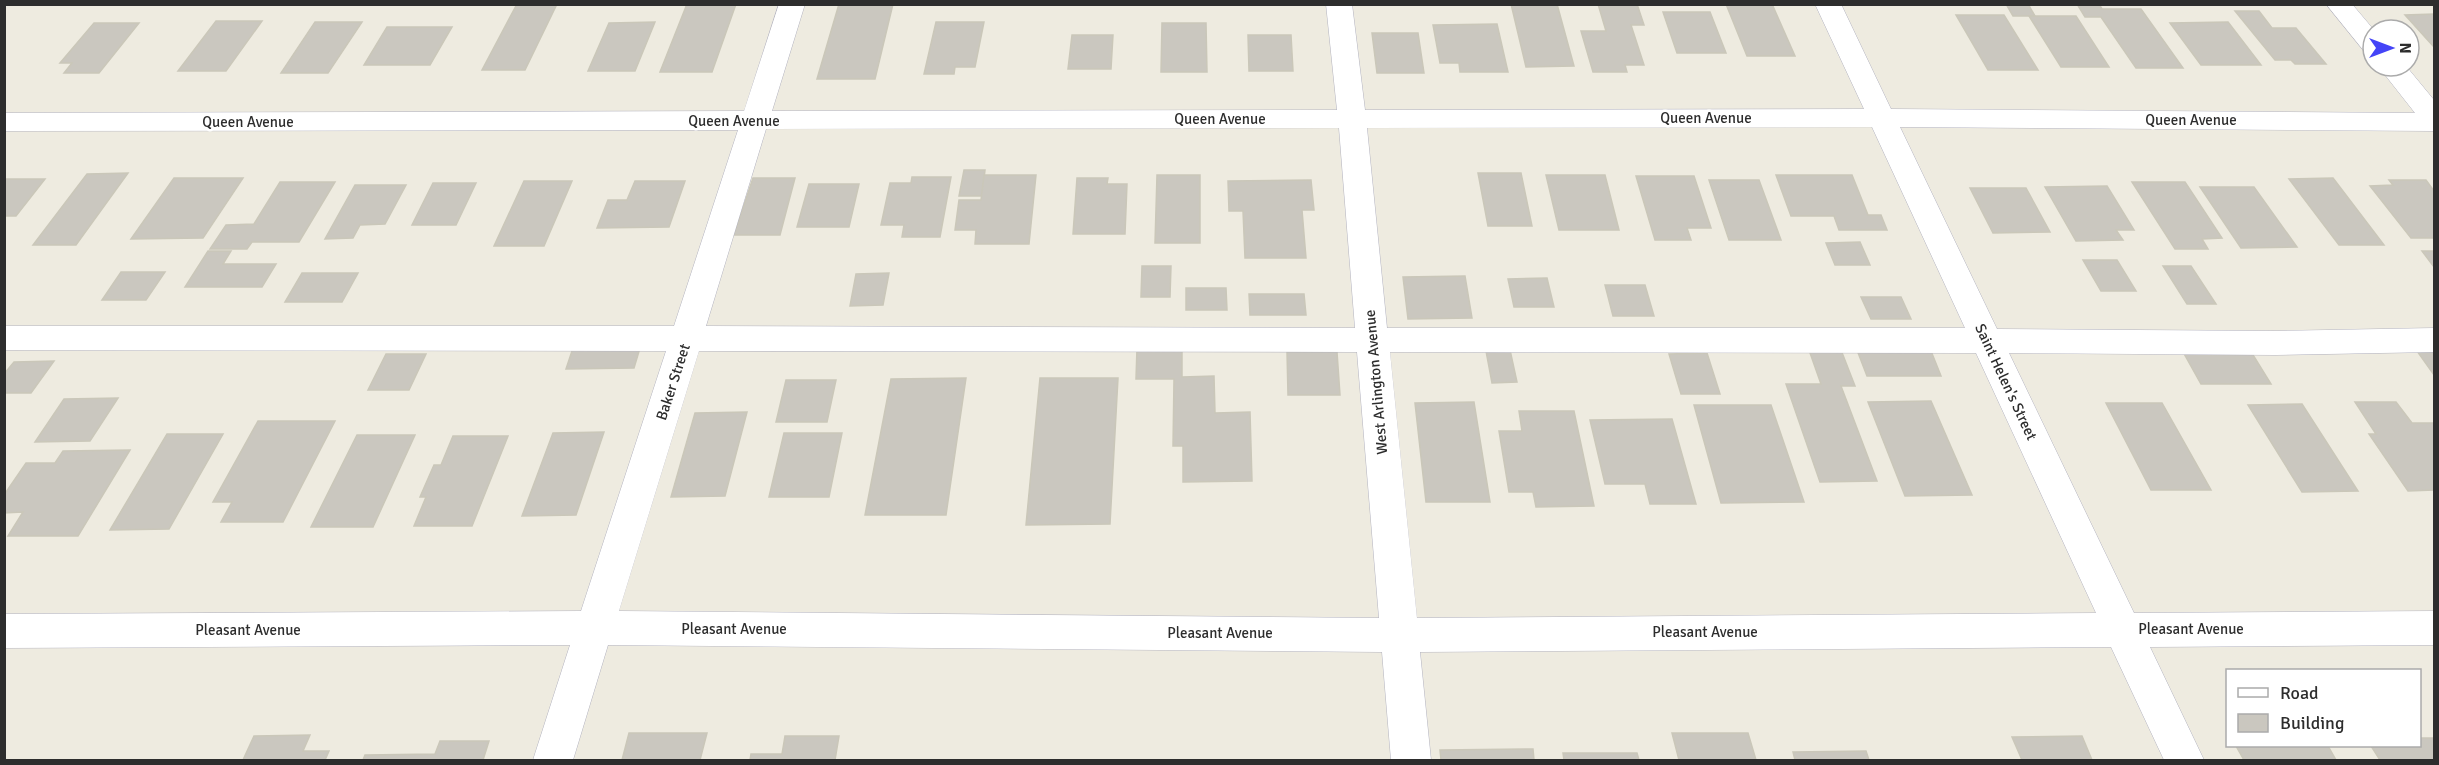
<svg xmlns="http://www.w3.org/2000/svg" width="2439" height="765" font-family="Signika,sans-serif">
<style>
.building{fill:#cac7bf;stroke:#cac7b9;stroke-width:1.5}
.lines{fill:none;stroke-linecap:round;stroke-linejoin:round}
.minor-casing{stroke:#b3b3c0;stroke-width:1}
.minor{fill:#fff;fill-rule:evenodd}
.labels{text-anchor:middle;stroke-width:5;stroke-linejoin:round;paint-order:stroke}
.street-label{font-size:15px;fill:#2d2d2d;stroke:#fff}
</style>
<rect width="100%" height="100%" fill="#eeebe0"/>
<g class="building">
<path d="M 517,4 L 557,4 L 525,70 L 482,70 Z"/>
<path d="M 687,4 L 736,4 L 712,72 L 660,72 Z"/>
<path d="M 839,4 L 893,4 L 875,79 L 817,79 Z"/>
<path d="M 1511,4 L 1557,4 L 1574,66 L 1526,67 Z"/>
<path d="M 1598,4 L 1637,4 L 1644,25 L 1631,25 L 1644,65 L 1625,65 L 1627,72 L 1593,72 L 1581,31 L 1606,31 Z"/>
<path d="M 1726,4 L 1772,4 L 1795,56 L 1747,56 Z"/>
<path d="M 2006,4 L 2028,4 L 2035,16 L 2013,16 Z"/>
<path d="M 2077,4 L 2099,4 L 2102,9 L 2141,9 L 2183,68 L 2136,68 L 2101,17 L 2085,17 Z"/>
<path d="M 2235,11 L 2259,11 L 2272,28 L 2296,28 L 2326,64 L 2295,64 L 2291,60 L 2275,60 Z"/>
<path d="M 1663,12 L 1710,12 L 1726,53 L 1677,53 Z"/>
<path d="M 2434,14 L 2434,47 L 2405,15 Z"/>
<path d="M 1956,15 L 2004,15 L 2038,70 L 1988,70 Z"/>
<path d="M 2029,16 L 2076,16 L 2109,67 L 2061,67 Z"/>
<path d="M 216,21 L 262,21 L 226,71 L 178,71 Z"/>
<path d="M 315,22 L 362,22 L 328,73 L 281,73 Z"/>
<path d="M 655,22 L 635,71 L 588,71 L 609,23 Z"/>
<path d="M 936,22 L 984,22 L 975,67 L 955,67 L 954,74 L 924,74 Z"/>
<path d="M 2228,22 L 2261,65 L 2201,65 L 2170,23 Z"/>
<path d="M 94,23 L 139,23 L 99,73 L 64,73 L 72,63 L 60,63 Z"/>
<path d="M 1162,23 L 1206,23 L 1207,72 L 1161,72 Z"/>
<path d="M 1497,24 L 1508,72 L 1460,72 L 1459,63 L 1440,63 L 1433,25 Z"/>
<path d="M 387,27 L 452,27 L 430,65 L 364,65 Z"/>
<path d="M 1372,33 L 1418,33 L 1424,73 L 1377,73 Z"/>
<path d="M 1072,35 L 1113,35 L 1111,69 L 1068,69 Z"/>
<path d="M 1248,35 L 1291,35 L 1293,71 L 1249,71 Z"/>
<path d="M 964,170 L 985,170 L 982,196 L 959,196 Z"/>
<path d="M 128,173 L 76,245 L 33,245 L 87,174 Z"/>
<path d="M 1478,173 L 1521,173 L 1532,226 L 1488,226 Z"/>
<path d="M 984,175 L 1036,175 L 1029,244 L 975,244 L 976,230 L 955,230 L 959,200 L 981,200 Z"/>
<path d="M 1157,175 L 1200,175 L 1200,243 L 1155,243 Z"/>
<path d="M 1546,175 L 1605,175 L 1619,230 L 1559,230 Z"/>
<path d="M 1776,175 L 1852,175 L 1868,215 L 1881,215 L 1887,230 L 1839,230 L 1834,216 L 1791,216 Z"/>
<path d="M 1636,176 L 1694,176 L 1711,228 L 1687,228 L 1691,240 L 1655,240 Z"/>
<path d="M 912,177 L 951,177 L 940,237 L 902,237 L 904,225 L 881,225 L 890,183 L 911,183 Z"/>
<path d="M 174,178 L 243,178 L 203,238 L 131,239 Z"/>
<path d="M 753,178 L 795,178 L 780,235 L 734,235 Z"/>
<path d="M 1077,178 L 1108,178 L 1107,184 L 1127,184 L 1125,234 L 1073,234 Z"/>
<path d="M 2333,178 L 2384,245 L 2339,245 L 2289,179 Z"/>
<path d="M 4,179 L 45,179 L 16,216 L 4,216 Z"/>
<path d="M 1311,180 L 1314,210 L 1302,210 L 1306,258 L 1245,258 L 1243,211 L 1229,211 L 1228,181 Z"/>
<path d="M 1709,180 L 1759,180 L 1781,240 L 1729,240 Z"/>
<path d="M 2389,180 L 2426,180 L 2434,191 L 2434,238 L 2411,238 L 2370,186 L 2393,185 Z"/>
<path d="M 524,181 L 572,181 L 544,246 L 494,246 Z"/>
<path d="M 635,181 L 685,181 L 669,227 L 597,228 L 608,200 L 627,200 Z"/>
<path d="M 280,182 L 335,182 L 299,242 L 252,242 L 247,249 L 210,249 L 226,225 L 254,224 Z"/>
<path d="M 2132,182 L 2185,182 L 2222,238 L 2202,239 L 2208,249 L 2175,249 Z"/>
<path d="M 433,183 L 476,183 L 456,225 L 412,225 Z"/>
<path d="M 809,184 L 859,184 L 849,227 L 797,227 Z"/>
<path d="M 355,185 L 406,185 L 385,224 L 360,225 L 353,238 L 325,239 Z"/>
<path d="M 2107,186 L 2134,230 L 2116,230 L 2123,240 L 2076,241 L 2045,187 Z"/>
<path d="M 2200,187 L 2254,187 L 2297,247 L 2241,248 Z"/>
<path d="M 1970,188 L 2026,188 L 2050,232 L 1993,233 Z"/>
<path d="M 1860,242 L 1870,265 L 1835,265 L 1826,243 Z"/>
<path d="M 208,251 L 231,251 L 223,264 L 276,264 L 262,287 L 185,287 Z"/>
<path d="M 2422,251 L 2434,251 L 2434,267 Z"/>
<path d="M 2083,260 L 2117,260 L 2136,291 L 2101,291 Z"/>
<path d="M 1142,266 L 1171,266 L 1170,297 L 1141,297 Z"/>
<path d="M 2163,266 L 2191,266 L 2216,304 L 2187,304 Z"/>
<path d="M 121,272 L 165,272 L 146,300 L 102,300 Z"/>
<path d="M 302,273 L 358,273 L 342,302 L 285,302 Z"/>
<path d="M 889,273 L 883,305 L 850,306 L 856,274 Z"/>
<path d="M 1465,276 L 1472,318 L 1408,319 L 1403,277 Z"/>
<path d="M 1547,278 L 1554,307 L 1514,307 L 1508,279 Z"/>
<path d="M 1605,285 L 1645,285 L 1654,316 L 1613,316 Z"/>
<path d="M 1186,288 L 1226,288 L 1227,310 L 1186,310 Z"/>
<path d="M 1249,294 L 1304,294 L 1306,315 L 1250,315 Z"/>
<path d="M 1861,297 L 1901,297 L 1911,319 L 1871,319 Z"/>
<path d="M 573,348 L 640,348 L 634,368 L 566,369 Z"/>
<path d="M 1137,348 L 1182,348 L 1182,377 L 1214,376 L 1215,413 L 1250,412 L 1252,481 L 1183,482 L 1183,446 L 1173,446 L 1174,379 L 1136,379 Z"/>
<path d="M 1510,350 L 1517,382 L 1492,383 L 1486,351 Z"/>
<path d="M 1809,350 L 1841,350 L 1855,386 L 1841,386 L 1877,481 L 1820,482 L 1786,384 L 1821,384 Z"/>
<path d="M 1857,350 L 1931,351 L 1941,376 L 1867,376 Z"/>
<path d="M 2182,350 L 2250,350 L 2271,384 L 2201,384 Z"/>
<path d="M 2417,351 L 2434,351 L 2434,375 Z"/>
<path d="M 1287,352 L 1337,352 L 1340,395 L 1288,395 Z"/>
<path d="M 1707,353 L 1720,394 L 1681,394 L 1669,354 Z"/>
<path d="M 386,354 L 426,354 L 409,390 L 368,390 Z"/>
<path d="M 54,361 L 31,393 L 4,393 L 4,374 L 14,362 Z"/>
<path d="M 966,378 L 946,515 L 865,515 L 891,379 Z"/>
<path d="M 1040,378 L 1118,378 L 1110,524 L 1026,525 Z"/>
<path d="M 786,380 L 836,380 L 827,422 L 776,422 Z"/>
<path d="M 118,398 L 90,441 L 35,442 L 64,399 Z"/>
<path d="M 1931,401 L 1972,495 L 1905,496 L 1868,402 Z"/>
<path d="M 1474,402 L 1490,502 L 1426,502 L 1415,403 Z"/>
<path d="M 2355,402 L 2396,402 L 2412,423 L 2434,423 L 2434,490 L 2408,491 L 2369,434 L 2376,434 Z"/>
<path d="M 2106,403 L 2162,403 L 2211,490 L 2151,490 Z"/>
<path d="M 2302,404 L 2358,491 L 2302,492 L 2248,405 Z"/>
<path d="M 1694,405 L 1771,405 L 1804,502 L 1721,503 Z"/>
<path d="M 1519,411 L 1574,411 L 1594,506 L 1536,507 L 1533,492 L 1509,492 L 1499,431 L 1522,431 Z"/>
<path d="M 747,412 L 725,496 L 671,497 L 695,413 Z"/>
<path d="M 1672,419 L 1696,504 L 1650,504 L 1645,484 L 1605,484 L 1590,420 Z"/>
<path d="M 258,421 L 335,421 L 283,522 L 221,522 L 232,502 L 213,502 Z"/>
<path d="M 604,432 L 576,515 L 522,516 L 553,433 Z"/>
<path d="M 784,433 L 842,433 L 829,497 L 769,497 Z"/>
<path d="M 167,434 L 223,434 L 169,529 L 110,530 Z"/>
<path d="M 357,435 L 415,435 L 373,527 L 311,527 Z"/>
<path d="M 453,436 L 508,436 L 472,526 L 414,526 L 426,497 L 420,497 L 434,465 L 441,465 Z"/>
<path d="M 130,450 L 78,536 L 8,536 L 23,512 L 4,513 L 4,495 L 26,463 L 55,463 L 63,451 Z"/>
<path d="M 629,733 L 707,733 L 700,760 L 622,760 Z"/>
<path d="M 1672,733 L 1748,733 L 1756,760 L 1679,760 Z"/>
<path d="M 310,735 L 303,751 L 329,751 L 325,760 L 243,760 L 254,736 Z"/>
<path d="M 785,736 L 839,736 L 835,760 L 750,760 L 751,754 L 782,754 Z"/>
<path d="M 2082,736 L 2092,760 L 2022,760 L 2012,737 Z"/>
<path d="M 2420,738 L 2434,738 L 2434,760 L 2380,760 L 2371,746 L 2420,746 Z"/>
<path d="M 440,741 L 489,741 L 483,760 L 363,760 L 365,755 L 435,754 Z"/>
<path d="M 2236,746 L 2328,746 L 2336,760 L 2244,760 Z"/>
<path d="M 1533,749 L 1534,760 L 1441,760 L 1440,750 Z"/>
<path d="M 1866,751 L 1869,760 L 1795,760 L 1793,752 Z"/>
<path d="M 1563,753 L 1637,753 L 1639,760 L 1564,760 Z"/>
</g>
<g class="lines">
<g class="minor-casing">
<g id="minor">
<path d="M 779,4 L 805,4 L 772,111 L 1337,110 L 1326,4 L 1352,4 L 1365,110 L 1864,109 L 1815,4 L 1841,4 L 1891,109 L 2415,113 L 2378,66 L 2406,66 L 2434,100 L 2434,131 L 1900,127 L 1997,329 L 2276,331 L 2434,328 L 2434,352 L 2276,355 L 2009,353 L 2134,613 L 2434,611 L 2434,645 L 2150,647 L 2204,760 L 2164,760 L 2111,647 L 1420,652 L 1431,760 L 1391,760 L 1382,652 L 608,645 L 573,760 L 533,760 L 570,645 L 4,648 L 4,614 L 581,611 L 666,351 L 4,350 L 4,326 L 674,326 L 738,130 L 4,131 L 4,113 L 744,111 ZM 1872,127 L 1965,328 L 1387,328 L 1367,128 ZM 1339,128 L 1355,328 L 706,326 L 766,129 ZM 699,351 L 1357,352 L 1379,618 L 619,611 ZM 1390,352 L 1976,353 L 2096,613 L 1417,618 Z"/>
<path d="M 2326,4 L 2352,4 L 2374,30 L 2373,53 L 2364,51 Z"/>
</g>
</g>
<use href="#minor" class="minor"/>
</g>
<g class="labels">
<g class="street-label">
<text x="1706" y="123">Queen Avenue</text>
<text x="1220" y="124">Queen Avenue</text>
<text x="2191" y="125">Queen Avenue</text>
<text x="734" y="126">Queen Avenue</text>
<text x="248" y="127">Queen Avenue</text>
<text transform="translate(673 382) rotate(-72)" y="5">Baker Street</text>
<text transform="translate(1376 382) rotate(-95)" y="5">West Arlington Avenue</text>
<text transform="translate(2006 382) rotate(65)" y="5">Saint Helen's Street</text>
<text x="734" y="634">Pleasant Avenue</text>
<text x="2191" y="634">Pleasant Avenue</text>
<text x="248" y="635">Pleasant Avenue</text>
<text x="1705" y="637">Pleasant Avenue</text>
<text x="1220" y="638">Pleasant Avenue</text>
</g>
</g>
<rect width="2439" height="765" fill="none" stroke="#2d2d2d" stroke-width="12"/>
<rect x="2226" y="669" width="195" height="78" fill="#ffffff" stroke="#ababab" stroke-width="1.5"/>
<rect x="2238" y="688" width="30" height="9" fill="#ffffff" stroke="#ababab" stroke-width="1.5"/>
<text x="2280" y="699" font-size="18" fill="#2d2d2d">Road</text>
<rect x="2238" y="714" width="30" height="18" fill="#cac7bf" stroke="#ababab" stroke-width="1.5"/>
<text x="2280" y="729" font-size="18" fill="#2d2d2d">Building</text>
<g transform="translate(2391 48) rotate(90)"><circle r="28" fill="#ffffff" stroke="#ababab" stroke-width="1.5"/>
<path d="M0-4.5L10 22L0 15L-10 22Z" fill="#4444f7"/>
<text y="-9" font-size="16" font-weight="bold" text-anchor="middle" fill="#2d2d2d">N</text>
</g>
</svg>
